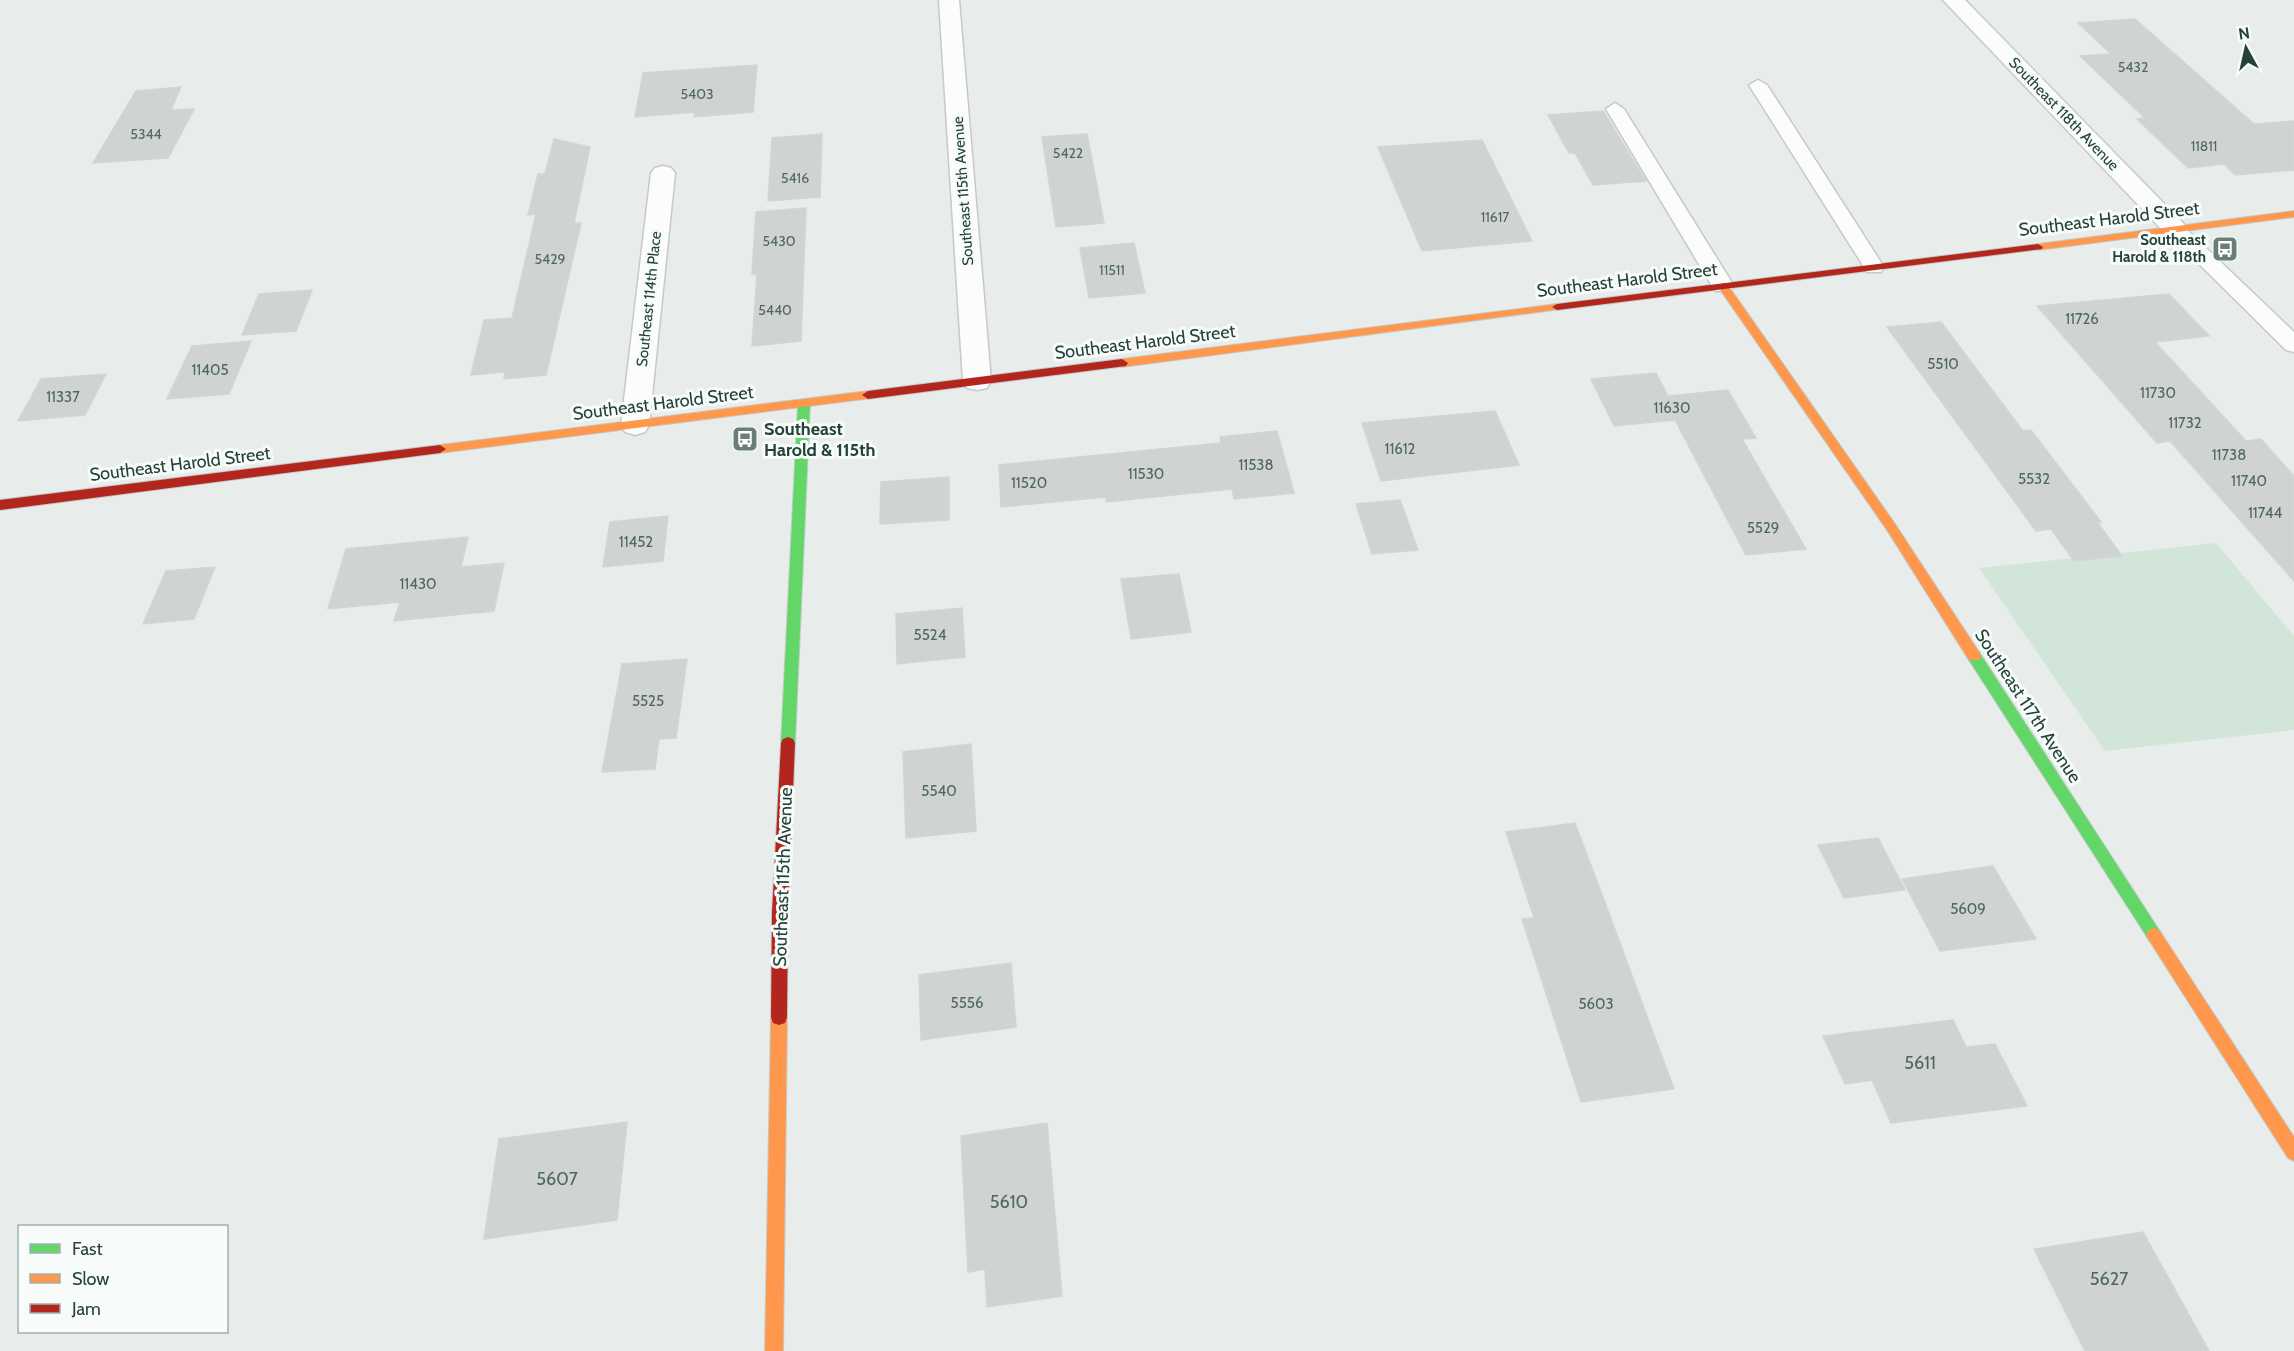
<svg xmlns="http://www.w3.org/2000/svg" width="2294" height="1351" font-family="Cabin,sans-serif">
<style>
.green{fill:#d1e6d8}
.building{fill:#cfd4d2;stroke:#d1d6d4;stroke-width:1.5}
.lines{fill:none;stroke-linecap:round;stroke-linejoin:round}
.lane-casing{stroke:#c5cac8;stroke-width:3}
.street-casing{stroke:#c5cac8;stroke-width:3}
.fast-casing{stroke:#c3cbc8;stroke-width:2}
.slow-casing{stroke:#c3cbc8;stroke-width:2}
.jam-casing{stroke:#c3cbc8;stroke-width:2}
.lane{fill:#fcfcfc;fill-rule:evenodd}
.street{fill:#fcfcfc;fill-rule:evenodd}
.fast{fill:#63d668;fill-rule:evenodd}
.slow{fill:#ff974d;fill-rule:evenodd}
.jam{fill:#b3261e;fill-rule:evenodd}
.labels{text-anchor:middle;stroke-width:6;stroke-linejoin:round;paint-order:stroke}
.far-number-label{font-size:14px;fill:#506761}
.far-street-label{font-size:15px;fill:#24423a;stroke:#f7fbf9}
.far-poi-label{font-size:15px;font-weight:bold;fill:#24423a;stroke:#f7fbf9;text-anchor:end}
.number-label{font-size:15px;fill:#506761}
.street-label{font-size:18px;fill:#24423a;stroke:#f7fbf9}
.poi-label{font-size:18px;font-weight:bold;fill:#24423a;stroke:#f7fbf9;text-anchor:start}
.near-number-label{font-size:18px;fill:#506761}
</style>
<rect width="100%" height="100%" fill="#e8edeb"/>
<path class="green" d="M 2216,543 L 2294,636 L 2294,730 L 2105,751 L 1979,568 Z"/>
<g class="building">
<path d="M 2135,19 L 2254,124 L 2294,121 L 2294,170 L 2235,175 L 2224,164 L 2188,168 L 2137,119 L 2145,118 L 2080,56 L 2111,54 L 2078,23 Z"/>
<path d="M 757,65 L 753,112 L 694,117 L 695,112 L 635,117 L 643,73 Z"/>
<path d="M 181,87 L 171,110 L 194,109 L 168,158 L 93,163 L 136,91 Z"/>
<path d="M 1603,111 L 1646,181 L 1593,185 L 1575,153 L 1569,153 L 1548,115 Z"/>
<path d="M 822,134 L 820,197 L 768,201 L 772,138 Z"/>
<path d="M 1087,134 L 1104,223 L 1056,227 L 1042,137 Z"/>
<path d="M 554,139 L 590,147 L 574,223 L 581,223 L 546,375 L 504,379 L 505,372 L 471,375 L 484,320 L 512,318 L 536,214 L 528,215 L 538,174 L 545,174 Z"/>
<path d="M 1482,140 L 1532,241 L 1422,251 L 1378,147 Z"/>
<path d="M 806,208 L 801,341 L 752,346 L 757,274 L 752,274 L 756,212 Z"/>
<path d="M 1134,243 L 1145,293 L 1089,298 L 1080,248 Z"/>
<path d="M 312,290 L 296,331 L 242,335 L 259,294 Z"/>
<path d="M 2169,294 L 2209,336 L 2155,342 L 2246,441 L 2261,439 L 2294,476 L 2294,581 L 2170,441 L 2157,443 L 2037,306 Z"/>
<path d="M 1941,322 L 2023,431 L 2031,430 L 2101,522 L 2097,522 L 2122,556 L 2074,561 L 2051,529 L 2036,531 L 1887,327 Z"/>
<path d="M 251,341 L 229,394 L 167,399 L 192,346 Z"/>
<path d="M 1656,373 L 1668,396 L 1728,390 L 1756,438 L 1742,439 L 1806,549 L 1746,555 L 1675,420 L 1614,426 L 1591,379 Z"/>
<path d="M 106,374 L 85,415 L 18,421 L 41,379 Z"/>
<path d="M 1495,411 L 1519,465 L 1381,481 L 1362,423 Z"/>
<path d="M 1277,431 L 1294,493 L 1234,499 L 1232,489 L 1106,502 L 1106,497 L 1001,507 L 999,465 L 1221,443 L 1220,437 Z"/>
<path d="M 949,477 L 949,520 L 880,524 L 881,482 Z"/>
<path d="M 1400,500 L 1418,550 L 1372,554 L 1356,504 Z"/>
<path d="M 668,516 L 663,561 L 603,567 L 610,522 Z"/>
<path d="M 468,537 L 461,567 L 504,563 L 494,611 L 394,621 L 400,602 L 328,609 L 346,549 Z"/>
<path d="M 215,567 L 194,619 L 143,624 L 166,571 Z"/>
<path d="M 1179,574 L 1191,632 L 1131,639 L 1121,579 Z"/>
<path d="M 962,608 L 965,657 L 897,664 L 896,614 Z"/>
<path d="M 687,659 L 676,738 L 659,739 L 655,769 L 602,772 L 622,664 Z"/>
<path d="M 971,744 L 976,831 L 906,838 L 903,752 Z"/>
<path d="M 1575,823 L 1607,908 L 1674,1089 L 1581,1102 L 1522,919 L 1534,918 L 1506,832 Z"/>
<path d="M 1878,838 L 1905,890 L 1844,898 L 1818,845 Z"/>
<path d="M 1993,866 L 2036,939 L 1940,951 L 1902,879 Z"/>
<path d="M 1011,963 L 1016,1027 L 921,1040 L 919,975 Z"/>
<path d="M 1953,1020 L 1966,1047 L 1995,1044 L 2027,1106 L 1891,1123 L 1872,1080 L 1845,1084 L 1823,1036 Z"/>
<path d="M 627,1122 L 617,1220 L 484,1239 L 499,1139 Z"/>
<path d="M 1047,1123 L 1062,1296 L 987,1307 L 985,1269 L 968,1272 L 961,1136 Z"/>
<path d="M 2143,1232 L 2209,1351 L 2085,1351 L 2034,1249 Z"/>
</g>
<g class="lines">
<g class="lane-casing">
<g id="lane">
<path d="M 1758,80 L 1767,85 L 1884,267 L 1881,272 L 1867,272 L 1864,267 L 1749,85 Z"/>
<path d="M 1615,103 L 1624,109 L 1734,286 L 1730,291 L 1716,291 L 1712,286 L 1606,109 Z"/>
<path d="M 2175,223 L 2182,225 L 2294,332 L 2294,352 L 2286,350 L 2168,233 L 2165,229 L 2168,225 Z"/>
</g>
</g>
<g class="street-casing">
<g id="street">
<path d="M 939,0 L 959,0 L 991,381 L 987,388 L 977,390 L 967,388 L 963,381 Z"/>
<path d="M 1943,0 L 1965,0 L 2184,224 L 2187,229 L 2184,234 L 2175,237 L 2166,234 Z"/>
<path d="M 663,166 L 671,168 L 675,173 L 649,425 L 645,432 L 635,435 L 625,432 L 621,425 L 651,173 L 655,168 Z"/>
</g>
</g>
<g class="fast-casing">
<g id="fast">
<path d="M 804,399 L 810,403 L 795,743 L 793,747 L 788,749 L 783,747 L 781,743 L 798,403 Z"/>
<path d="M 1974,651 L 1979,652 L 2159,930 L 2162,935 L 2159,940 L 2154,942 L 2149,940 L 1969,660 L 1967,656 L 1969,652 Z"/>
</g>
</g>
<g class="slow-casing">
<g id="slow">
<path d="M 2294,211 L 2294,217 L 2038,250 L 2033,247 L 2038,244 Z"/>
<path d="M 1723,283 L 1727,284 L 1895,524 L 1979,652 L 1981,656 L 1979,660 L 1969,660 L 1887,530 L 1719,288 L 1718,286 Z"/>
<path d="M 1557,304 L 1562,307 L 1561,309 L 1122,367 L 1116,363 L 1122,359 Z"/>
<path d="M 868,391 L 874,395 L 872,398 L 440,453 L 434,449 L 440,445 Z"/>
<path d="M 2154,928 L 2159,930 L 2294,1137 L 2294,1161 L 2288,1158 L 2149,940 L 2146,935 L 2149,930 Z"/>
<path d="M 779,1009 L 785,1011 L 787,1017 L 783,1351 L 765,1351 L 771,1017 L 773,1011 Z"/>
</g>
</g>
<g class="jam-casing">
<g id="jam">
<path d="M 2038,244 L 2043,247 L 2042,249 L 1557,310 L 1552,307 L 1557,304 Z"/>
<path d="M 1122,359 L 1128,363 L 1126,366 L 868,399 L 862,395 L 868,391 Z"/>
<path d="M 440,445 L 446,449 L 440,453 L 0,510 L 0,500 Z"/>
<path d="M 788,737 L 793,739 L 795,743 L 788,913 L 787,1017 L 785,1023 L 779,1025 L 773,1023 L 771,1017 L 772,913 L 781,743 L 783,739 Z"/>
</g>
</g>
<use href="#lane" class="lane"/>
<use href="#street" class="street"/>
<use href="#fast" class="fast"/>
<use href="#slow" class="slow"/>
<use href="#jam" class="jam"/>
</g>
<defs>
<g id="bus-square" transform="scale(1.35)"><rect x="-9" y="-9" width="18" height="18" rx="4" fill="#697e78" stroke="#f7fbf9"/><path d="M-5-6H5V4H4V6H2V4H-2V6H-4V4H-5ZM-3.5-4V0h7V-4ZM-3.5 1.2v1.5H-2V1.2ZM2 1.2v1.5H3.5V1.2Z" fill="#fff"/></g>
</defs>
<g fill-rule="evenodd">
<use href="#bus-square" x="2225" y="249"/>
<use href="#bus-square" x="745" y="439"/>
</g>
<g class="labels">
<g class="far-number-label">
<text x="2133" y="72">5432</text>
<text x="697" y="99">5403</text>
<text x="146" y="139">5344</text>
<text x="2204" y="151">11811</text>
<text x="1068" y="158">5422</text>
<text x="795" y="183">5416</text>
<text x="1495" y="222">11617</text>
<text x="779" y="246">5430</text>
<text x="550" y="264">5429</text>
<text x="1112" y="275">11511</text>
<text x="775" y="315">5440</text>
</g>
<g class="far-street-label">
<text transform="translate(2064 114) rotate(46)" y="5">Southeast 118th Avenue</text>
<text transform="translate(963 191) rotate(-94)" y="5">Southeast 115th Avenue</text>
<text transform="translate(649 299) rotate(-84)" y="5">Southeast 114th Place</text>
</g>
<g class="far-poi-label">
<text x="2206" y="245">Southeast<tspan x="2206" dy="17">Harold &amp; 118th</tspan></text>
</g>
<g class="number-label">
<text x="2082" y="324">11726</text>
<text x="1943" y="369">5510</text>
<text x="210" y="375">11405</text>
<text x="2158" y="398">11730</text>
<text x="63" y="402">11337</text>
<text x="1672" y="413">11630</text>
<text x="2185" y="428">11732</text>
<text x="1400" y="454">11612</text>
<text x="2229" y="460">11738</text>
<text x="1256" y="470">11538</text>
<text x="1146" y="479">11530</text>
<text x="2034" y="484">5532</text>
<text x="2249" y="486">11740</text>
<text x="1029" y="488">11520</text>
<text x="2265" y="518">11744</text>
<text x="1763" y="533">5529</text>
<text x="636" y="547">11452</text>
<text x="418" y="589">11430</text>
<text x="930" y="640">5524</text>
<text x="648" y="706">5525</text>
<text x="939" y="796">5540</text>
<text x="1968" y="914">5609</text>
<text x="967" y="1008">5556</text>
<text x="1596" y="1009">5603</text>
</g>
<g class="street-label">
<text transform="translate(2109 219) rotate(-7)" y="6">Southeast Harold Street</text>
<text transform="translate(1627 280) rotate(-7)" y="6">Southeast Harold Street</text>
<text transform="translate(1145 342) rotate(-7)" y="6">Southeast Harold Street</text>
<text transform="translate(663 403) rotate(-7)" y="6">Southeast Harold Street</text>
<text transform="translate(180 464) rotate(-7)" y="6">Southeast Harold Street</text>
<text transform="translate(2028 706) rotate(57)" y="6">Southeast 117th Avenue</text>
<text transform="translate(783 877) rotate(-88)" y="6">Southeast 115th Avenue</text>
</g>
<g class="poi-label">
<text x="764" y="435">Southeast<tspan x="764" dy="21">Harold &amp; 115th</tspan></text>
</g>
<g class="near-number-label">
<text x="1920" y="1069">5611</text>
<text x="557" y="1185">5607</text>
<text x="1009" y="1208">5610</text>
<text x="2109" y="1285">5627</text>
</g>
</g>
<rect x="18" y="1225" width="210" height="108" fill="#f7fbf9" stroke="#a3b1ad" stroke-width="1.5"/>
<rect x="30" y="1244" width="30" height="9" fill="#63d668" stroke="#a3b1ad" stroke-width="1.5"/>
<text x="72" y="1255" font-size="18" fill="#24423a">Fast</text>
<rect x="30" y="1274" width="30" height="9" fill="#ff974d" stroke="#a3b1ad" stroke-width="1.5"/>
<text x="72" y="1285" font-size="18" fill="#24423a">Slow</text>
<rect x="30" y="1304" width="30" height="9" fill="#b3261e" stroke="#a3b1ad" stroke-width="1.5"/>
<text x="72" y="1315" font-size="18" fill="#24423a">Jam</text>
<g transform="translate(2246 48) rotate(352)" stroke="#f7fbf9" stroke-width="4.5" paint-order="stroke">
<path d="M0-4.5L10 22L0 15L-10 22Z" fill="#24423a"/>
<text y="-9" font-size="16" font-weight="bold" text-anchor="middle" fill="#24423a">N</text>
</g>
</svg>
